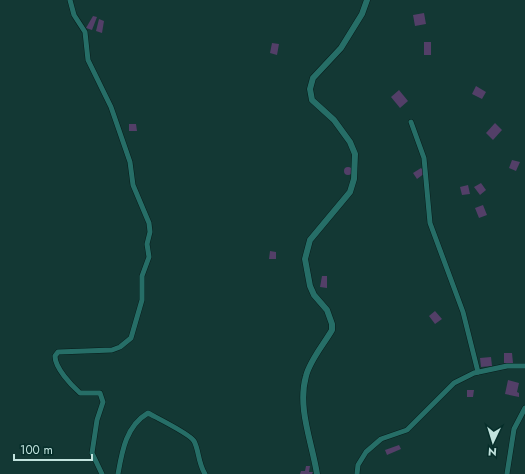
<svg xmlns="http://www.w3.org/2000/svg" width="525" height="474" font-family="Jost,sans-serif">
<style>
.building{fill:#533f68}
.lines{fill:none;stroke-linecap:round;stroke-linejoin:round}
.minor-casing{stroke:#071d1b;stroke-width:6}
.tertiary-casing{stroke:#071d1b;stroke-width:7}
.minor{stroke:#266e67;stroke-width:5}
.tertiary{stroke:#266e67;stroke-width:6}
</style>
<rect width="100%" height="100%" fill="#133834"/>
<g class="building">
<path d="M 424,13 L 426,24 L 415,26 L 413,15 Z"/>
<path d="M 93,16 L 97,17 L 92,30 L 86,28 Z"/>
<path d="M 99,19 L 104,21 L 102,33 L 96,31 Z"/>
<rect x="424" y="42" width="7" height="13"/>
<path d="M 272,43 L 279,44 L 277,55 L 270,53 Z"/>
<path d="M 476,86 L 486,92 L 482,99 L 472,94 Z"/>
<path d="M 399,90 L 408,101 L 400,108 L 391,97 Z"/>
<path d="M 495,123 L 502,130 L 493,140 L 486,133 Z"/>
<path d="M 129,124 L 136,124 L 137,131 L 129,131 Z"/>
<path d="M 512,160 L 520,162 L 516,171 L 509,168 Z"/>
<circle cx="348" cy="171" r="4"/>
<path d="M 421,168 L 425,173 L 417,179 L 413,173 Z"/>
<path d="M 481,183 L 486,190 L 480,195 L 474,187 Z"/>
<path d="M 468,185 L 470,194 L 462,195 L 460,187 Z"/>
<path d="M 483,205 L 487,215 L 479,218 L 475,208 Z"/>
<path d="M 270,251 L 276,252 L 276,259 L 269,259 Z"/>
<path d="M 322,276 L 327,276 L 327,288 L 320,287 Z"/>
<path d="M 435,311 L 442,319 L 435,324 L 429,316 Z"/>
<path d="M 504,353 L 512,353 L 513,363 L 504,363 Z"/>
<path d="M 491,357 L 492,366 L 481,367 L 480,358 Z"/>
<path d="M 508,380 L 519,383 L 517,392 L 519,393 L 519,397 L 505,394 Z"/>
<path d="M 467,390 L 474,390 L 473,397 L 467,397 Z"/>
<path d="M 399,445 L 401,449 L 387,455 L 385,450 Z"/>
<path d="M 306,466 L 310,466 L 309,472 L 313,472 L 312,474 L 300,474 L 301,471 L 305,471 Z"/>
</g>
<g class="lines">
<g class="minor-casing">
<g id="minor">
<path d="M 70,0 L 74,15 L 85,32 L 88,60 L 111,107 L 130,162 L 133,185 L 149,223 L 150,232 L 147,244 L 149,257 L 142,276 L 142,300 L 131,338 L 120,347 L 112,350 L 58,352 L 55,356 C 55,368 71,385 80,393 L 100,393 L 103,402 L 97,420 L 92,453 L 102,474"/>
<path d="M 411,122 L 424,158 L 430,223 L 463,312 L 478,372"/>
<path d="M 118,474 C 122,451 126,426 148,413 C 157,418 190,434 194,441 C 199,450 198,463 205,474"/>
<path d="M 357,474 L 358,465 L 366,452 L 381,439 L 407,430 L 454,383 L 474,373 L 507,366 L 525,366"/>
<path d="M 507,474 L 514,429 L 525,408"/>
</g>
</g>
<g class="tertiary-casing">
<path id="tertiary" d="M 317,474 C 312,442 297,408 306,376 C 310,360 324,344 332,330 L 332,324 L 327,310 L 314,295 L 310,286 L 305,259 L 310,240 L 350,192 L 354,179 L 355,154 L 350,142 L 334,120 L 312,100 L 310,89 L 313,78 L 341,48 L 362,14 L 367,0"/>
</g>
<use href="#minor" class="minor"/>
<use href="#tertiary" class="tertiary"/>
</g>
<g transform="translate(493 442) rotate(184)" stroke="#062e2a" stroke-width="3" paint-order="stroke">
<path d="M0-3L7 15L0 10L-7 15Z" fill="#c2e3de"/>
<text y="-6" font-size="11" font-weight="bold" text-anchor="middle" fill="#c2e3de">N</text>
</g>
<path d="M14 454v6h78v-6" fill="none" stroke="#c2e3de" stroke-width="2"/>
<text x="20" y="454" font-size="12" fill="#c2e3de" stroke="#062e2a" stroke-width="3" paint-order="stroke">100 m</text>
</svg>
